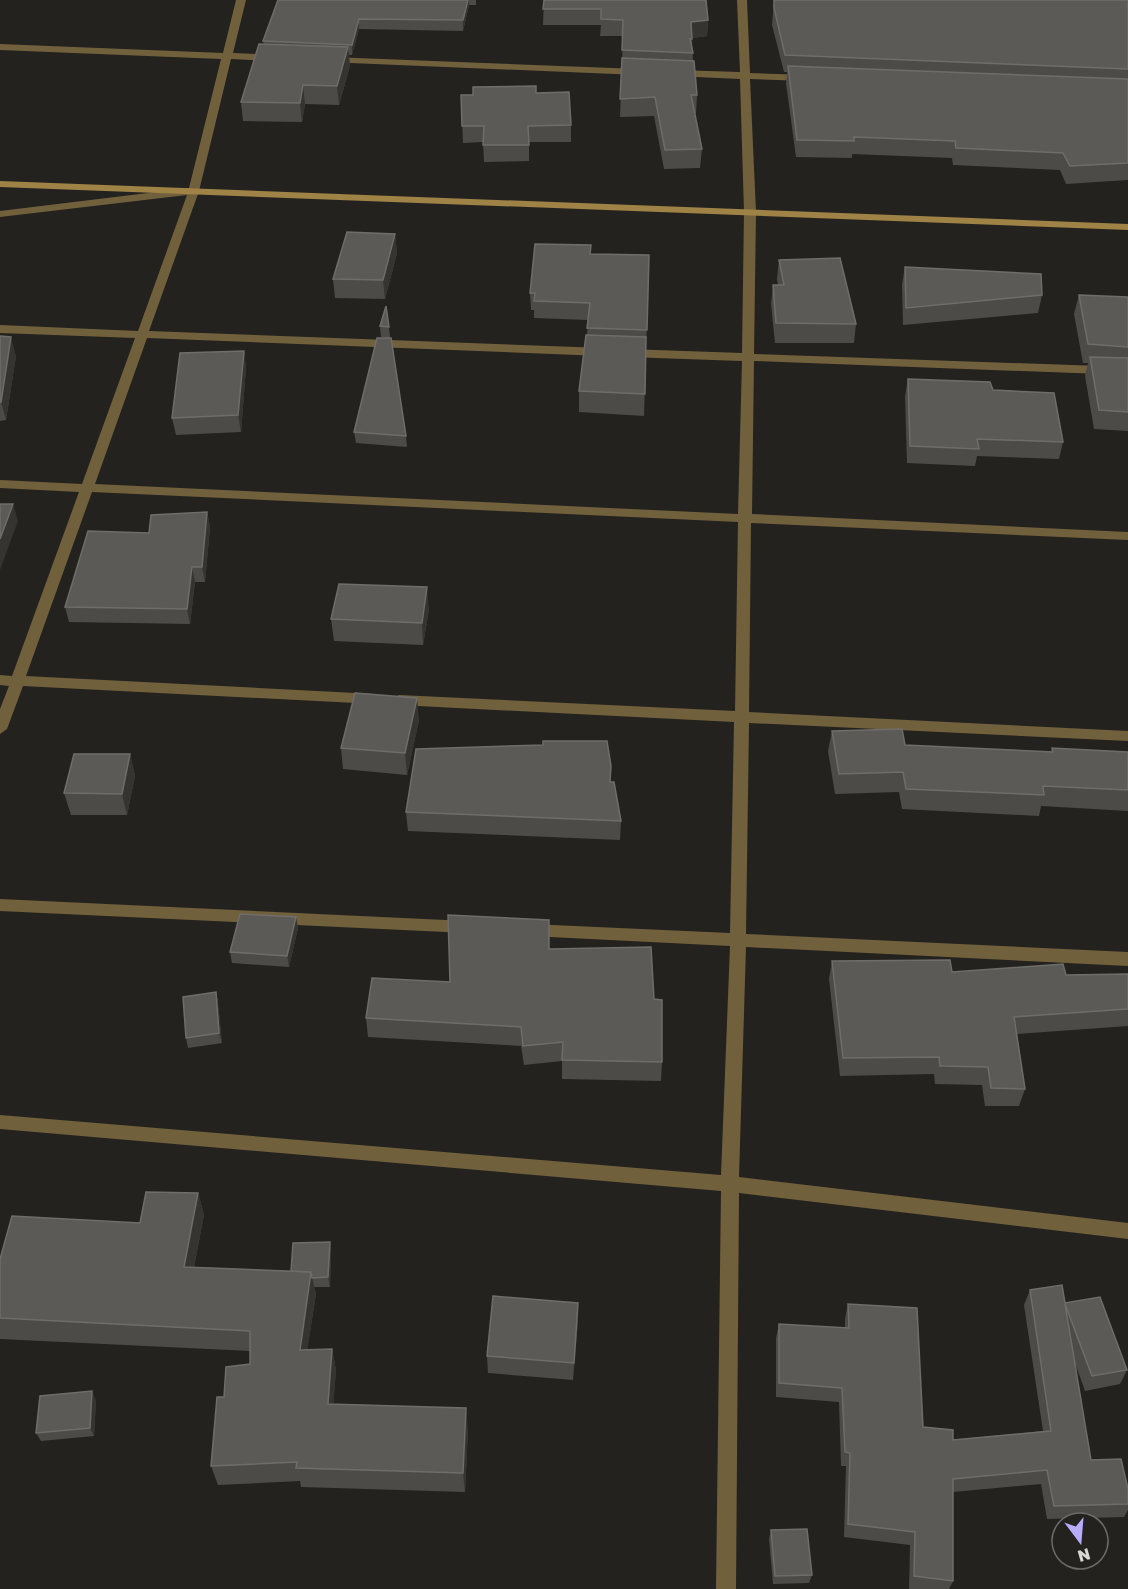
<svg xmlns="http://www.w3.org/2000/svg" width="1128" height="1589" font-family="'Golos Text',sans-serif">
<style>
.lines{fill:none;stroke-linecap:round;stroke-linejoin:round}
.minor{fill:#71603c;fill-rule:evenodd}
.secondary{fill:#9e8246;fill-rule:evenodd}
.wall{fill:#4c4b48}
.shaded-wall{fill:#363431}
.building{fill:#5c5a57;stroke:#6f6d6b;stroke-width:1.5}
</style>
<rect width="100%" height="100%" fill="#24221f"/>
<g class="lines">
<g class="minor">
<path d="M 236,0 L 246,0 L 233,53 L 274,55 L 279,58 L 274,61 L 231,59 L 199,191 L 149,331 L 603,348 L 609,352 L 603,356 L 147,338 L 95,484 L 738,514 L 742,361 L 627,357 L 621,353 L 627,349 L 742,353 L 744,212 L 740,79 L 675,76 L 670,73 L 675,70 L 740,72 L 737,0 L 747,0 L 750,73 L 807,75 L 812,78 L 807,81 L 750,79 L 756,212 L 754,354 L 1128,367 L 1128,375 L 754,361 L 752,514 L 1128,532 L 1128,540 L 751,523 L 749,712 L 1128,731 L 1128,741 L 749,723 L 746,934 L 1128,952 L 1128,966 L 746,947 L 739,1177 L 1128,1223 L 1128,1239 L 739,1193 L 736,1589 L 716,1589 L 721,1191 L 0,1129 L 0,1115 L 721,1175 L 730,946 L 530,936 L 524,935 L 522,930 L 524,925 L 530,924 L 730,933 L 734,722 L 399,705 L 392,700 L 399,695 L 735,711 L 738,522 L 92,492 L 26,676 L 375,694 L 382,699 L 375,704 L 23,686 L 7,729 L 0,734 L 0,709 L 9,686 L 0,685 L 0,675 L 12,676 L 79,492 L 0,488 L 0,480 L 82,484 L 135,338 L 0,333 L 0,325 L 138,331 L 187,195 L 0,217 L 0,211 L 189,188 L 221,59 L 0,50 L 0,44 L 223,53 Z"/>
<path d="M 331,57 L 639,69 L 644,72 L 639,75 L 327,62 L 327,58 Z"/>
<path d="M 0,899 L 467,921 L 473,923 L 475,927 L 473,931 L 467,933 L 0,911 Z"/>
</g>
<path class="secondary" d="M 0,181 L 1128,224 L 1128,230 L 0,187 Z"/>
</g>
<g class="wall">
<path d="M 278,0 L 476,0 L 476,5 L 469,5 L 463,31 L 359,29 L 352,55 L 349,55 L 350,66 L 339,105 L 305,104 L 302,122 L 243,121 L 241,102 L 264,44 L 263,41 Z"/>
<path d="M 544,0 L 708,20 L 707,36 L 692,38 L 693,61 L 697,95 L 696,113 L 694,114 L 702,149 L 700,168 L 664,169 L 654,116 L 620,117 L 623,36 L 600,36 L 601,25 L 543,25 Z"/>
<path d="M 774,0 L 1128,0 L 1128,180 L 1066,184 L 1060,170 L 953,165 L 952,158 L 852,154 L 852,158 L 796,157 L 786,83 L 787,72 L 784,72 L 772,25 Z"/>
<path d="M 536,93 L 571,125 L 571,142 L 529,142 L 529,161 L 484,162 L 483,142 L 463,143 L 461,95 Z"/>
<path d="M 395,234 L 397,253 L 385,299 L 335,298 L 333,279 Z"/>
<path d="M 591,254 L 649,255 L 644,416 L 579,412 L 579,391 L 587,335 L 588,320 L 534,318 L 534,310 L 531,310 L 530,293 Z"/>
<path d="M 779,260 L 856,324 L 854,343 L 775,343 L 771,304 L 773,285 L 778,285 L 777,279 Z"/>
<path d="M 905,267 L 1042,295 L 1038,313 L 903,325 L 902,284 Z"/>
<path d="M 1079,295 L 1128,297 L 1128,431 L 1094,429 L 1085,376 L 1088,363 L 1083,363 L 1074,314 Z"/>
<path d="M 380,326 L 389,327 L 390,338 L 381,337 Z"/>
<path d="M 0,336 L 16,356 L 6,420 L 0,421 Z"/>
<path d="M 244,351 L 246,368 L 241,432 L 176,435 L 172,418 Z"/>
<path d="M 908,379 L 993,390 L 1063,442 L 1059,459 L 977,456 L 975,466 L 907,463 L 905,396 Z"/>
<path d="M 354,432 L 406,436 L 407,447 L 356,443 Z"/>
<path d="M 207,512 L 210,527 L 205,582 L 195,582 L 190,624 L 69,622 L 65,607 L 149,533 Z"/>
<path d="M 429,609 L 423,645 L 334,641 L 331,619 Z"/>
<path d="M 419,720 L 407,775 L 343,769 L 341,748 Z"/>
<path d="M 832,731 L 905,745 L 1051,752 L 1052,748 L 1128,752 L 1128,811 L 1041,806 L 1039,816 L 902,809 L 899,792 L 835,794 L 828,751 Z"/>
<path d="M 130,754 L 135,776 L 127,815 L 71,815 L 64,793 Z"/>
<path d="M 611,782 L 621,821 L 620,840 L 408,831 L 406,812 Z"/>
<path d="M 296,917 L 298,928 L 289,967 L 232,963 L 230,952 Z"/>
<path d="M 549,949 L 654,999 L 662,1062 L 661,1081 L 562,1079 L 562,1061 L 524,1065 L 521,1046 L 368,1037 L 366,1018 L 450,982 Z"/>
<path d="M 832,961 L 952,972 L 1066,975 L 1128,974 L 1128,1026 L 1017,1034 L 1025,1089 L 1019,1106 L 985,1106 L 982,1085 L 935,1084 L 934,1074 L 840,1076 L 829,979 Z"/>
<path d="M 216,992 L 218,1003 L 222,1043 L 188,1048 L 186,1038 Z"/>
<path d="M 198,1193 L 204,1215 L 194,1267 L 291,1271 L 330,1242 L 331,1252 L 330,1287 L 314,1287 L 316,1294 L 307,1350 L 332,1349 L 336,1370 L 333,1405 L 468,1428 L 465,1492 L 301,1487 L 300,1481 L 218,1485 L 211,1466 L 224,1397 L 250,1364 L 250,1351 L 0,1339 L 0,1259 L 140,1223 Z"/>
<path d="M 1030,1290 L 1065,1303 L 1127,1370 L 1120,1384 L 1085,1391 L 1075,1363 L 1091,1460 L 1128,1489 L 1128,1510 L 1124,1517 L 1047,1519 L 1041,1484 L 953,1492 L 953,1581 L 949,1589 L 909,1589 L 910,1545 L 844,1537 L 846,1466 L 841,1466 L 839,1402 L 776,1397 L 776,1338 L 779,1324 L 845,1328 L 845,1319 L 848,1304 L 923,1427 L 953,1440 L 1043,1431 L 1024,1305 Z"/>
<path d="M 578,1321 L 573,1380 L 488,1373 L 487,1356 Z"/>
<path d="M 96,1400 L 94,1436 L 41,1441 L 36,1433 Z"/>
<path d="M 771,1530 L 812,1575 L 809,1583 L 773,1584 L 769,1539 Z"/>
</g>
<g class="shaded-wall">
<path d="M 468,0 L 469,0 L 469,5 L 463,31 L 463,20 Z"/>
<path d="M 359,19 L 359,29 L 352,55 L 352,45 Z"/>
<path d="M 708,20 L 707,36 L 690,38 L 691,22 Z"/>
<path d="M 348,47 L 350,66 L 339,105 L 337,86 Z"/>
<path d="M 303,85 L 305,104 L 302,122 L 300,103 Z"/>
<path d="M 395,234 L 397,253 L 385,299 L 383,280 Z"/>
<path d="M 11,337 L 16,356 L 6,420 L 1,402 Z"/>
<path d="M 244,351 L 246,368 L 241,432 L 238,415 Z"/>
<path d="M 13,504 L 18,521 L 0,570 L 0,539 Z"/>
<path d="M 207,512 L 210,527 L 205,582 L 202,567 Z"/>
<path d="M 192,567 L 195,582 L 190,624 L 187,609 Z"/>
<path d="M 427,587 L 429,609 L 423,645 L 422,623 Z"/>
<path d="M 417,698 L 419,720 L 407,775 L 405,753 Z"/>
<path d="M 130,754 L 135,776 L 127,815 L 122,794 Z"/>
<path d="M 296,917 L 298,928 L 289,967 L 287,956 Z"/>
<path d="M 216,992 L 218,1003 L 222,1043 L 219,1033 Z"/>
<path d="M 198,1193 L 204,1215 L 190,1288 L 184,1267 Z"/>
<path d="M 330,1242 L 331,1252 L 330,1287 L 328,1277 Z"/>
<path d="M 311,1272 L 316,1294 L 304,1371 L 300,1350 Z"/>
<path d="M 578,1303 L 578,1321 L 573,1380 L 574,1363 Z"/>
<path d="M 332,1349 L 336,1370 L 332,1424 L 328,1404 Z"/>
<path d="M 92,1391 L 96,1400 L 94,1436 L 90,1428 Z"/>
<path d="M 466,1408 L 468,1428 L 465,1492 L 463,1473 Z"/>
</g>
<g class="building">
<path d="M 278,0 L 468,0 L 463,20 L 359,19 L 352,45 L 263,41 Z"/>
<path d="M 544,0 L 706,0 L 708,20 L 691,22 L 692,39 L 690,39 L 693,53 L 622,50 L 623,20 L 601,19 L 601,9 L 543,9 Z"/>
<path d="M 774,0 L 1128,0 L 1128,69 L 785,55 L 774,8 Z"/>
<path d="M 259,44 L 348,47 L 337,86 L 303,85 L 300,103 L 241,102 Z"/>
<path d="M 622,58 L 694,61 L 697,95 L 691,95 L 702,149 L 665,150 L 655,97 L 620,99 Z"/>
<path d="M 788,66 L 1128,79 L 1128,163 L 1070,166 L 1063,153 L 956,148 L 955,141 L 854,137 L 854,141 L 797,140 Z"/>
<path d="M 536,86 L 536,93 L 569,92 L 571,125 L 528,126 L 529,145 L 483,145 L 484,126 L 462,126 L 461,95 L 473,95 L 473,87 Z"/>
<path d="M 347,232 L 395,234 L 383,280 L 333,279 Z"/>
<path d="M 535,244 L 591,245 L 590,254 L 649,255 L 647,330 L 587,328 L 590,303 L 534,301 L 535,293 L 530,293 Z"/>
<path d="M 840,258 L 856,324 L 776,323 L 773,285 L 784,285 L 779,260 Z"/>
<path d="M 905,267 L 1041,274 L 1042,295 L 906,308 Z"/>
<path d="M 1079,295 L 1128,297 L 1128,347 L 1088,344 Z"/>
<path d="M 386,306 L 389,327 L 380,326 Z"/>
<path d="M 586,335 L 646,337 L 645,394 L 579,391 Z"/>
<path d="M 0,336 L 11,337 L 1,402 L 0,402 Z"/>
<path d="M 377,338 L 391,338 L 406,436 L 354,432 Z"/>
<path d="M 244,351 L 238,415 L 172,418 L 180,353 Z"/>
<path d="M 1090,357 L 1128,358 L 1128,412 L 1099,410 Z"/>
<path d="M 908,379 L 990,382 L 993,390 L 1054,393 L 1063,442 L 977,439 L 979,449 L 910,446 Z"/>
<path d="M 0,504 L 13,504 L 0,539 Z"/>
<path d="M 207,512 L 202,567 L 192,567 L 187,609 L 65,607 L 88,531 L 149,533 L 151,515 Z"/>
<path d="M 339,584 L 427,587 L 422,623 L 331,619 Z"/>
<path d="M 355,693 L 417,698 L 405,753 L 341,748 Z"/>
<path d="M 902,729 L 905,745 L 1053,752 L 1052,748 L 1128,752 L 1128,790 L 1043,786 L 1044,795 L 906,789 L 903,772 L 839,774 L 832,731 Z"/>
<path d="M 543,741 L 607,741 L 611,766 L 610,782 L 614,782 L 621,821 L 406,812 L 416,749 L 543,745 Z"/>
<path d="M 74,754 L 130,754 L 122,794 L 64,793 Z"/>
<path d="M 240,914 L 296,917 L 287,956 L 230,952 Z"/>
<path d="M 448,915 L 549,920 L 549,949 L 651,947 L 654,999 L 662,1000 L 662,1062 L 562,1060 L 563,1042 L 523,1046 L 521,1027 L 366,1018 L 372,978 L 450,982 Z"/>
<path d="M 950,960 L 952,972 L 1063,964 L 1066,975 L 1128,974 L 1128,1009 L 1014,1017 L 1025,1089 L 991,1088 L 988,1067 L 940,1066 L 939,1057 L 843,1058 L 832,961 Z"/>
<path d="M 216,992 L 219,1033 L 186,1038 L 183,997 Z"/>
<path d="M 146,1192 L 198,1193 L 184,1267 L 311,1272 L 300,1350 L 332,1349 L 328,1404 L 466,1408 L 463,1473 L 296,1468 L 297,1462 L 211,1466 L 217,1397 L 224,1397 L 226,1367 L 250,1364 L 250,1331 L 0,1318 L 0,1259 L 12,1216 L 140,1223 Z"/>
<path d="M 330,1242 L 328,1277 L 312,1278 L 311,1272 L 291,1271 L 293,1243 Z"/>
<path d="M 1062,1285 L 1065,1303 L 1100,1297 L 1127,1370 L 1092,1376 L 1065,1304 L 1091,1460 L 1121,1459 L 1128,1489 L 1128,1504 L 1054,1506 L 1047,1470 L 953,1479 L 953,1581 L 914,1576 L 915,1532 L 848,1524 L 850,1453 L 845,1452 L 842,1388 L 779,1383 L 779,1324 L 849,1328 L 848,1304 L 917,1308 L 923,1427 L 953,1430 L 953,1440 L 1051,1431 L 1030,1290 Z"/>
<path d="M 493,1296 L 578,1303 L 574,1363 L 487,1356 Z"/>
<path d="M 92,1391 L 90,1428 L 36,1433 L 40,1396 Z"/>
<path d="M 807,1529 L 812,1575 L 775,1576 L 771,1530 Z"/>
</g>
<g transform="translate(1080 1541) rotate(164)"><circle r="28" fill="#24221f" stroke="#6c6a68" stroke-width="1.5"/>
<path d="M0-4.5L10 22L0 15L-10 22Z" fill="#b6acf8"/>
<text y="-9" font-size="16" font-weight="bold" text-anchor="middle" fill="#d8d7d5">N</text>
</g>
</svg>
